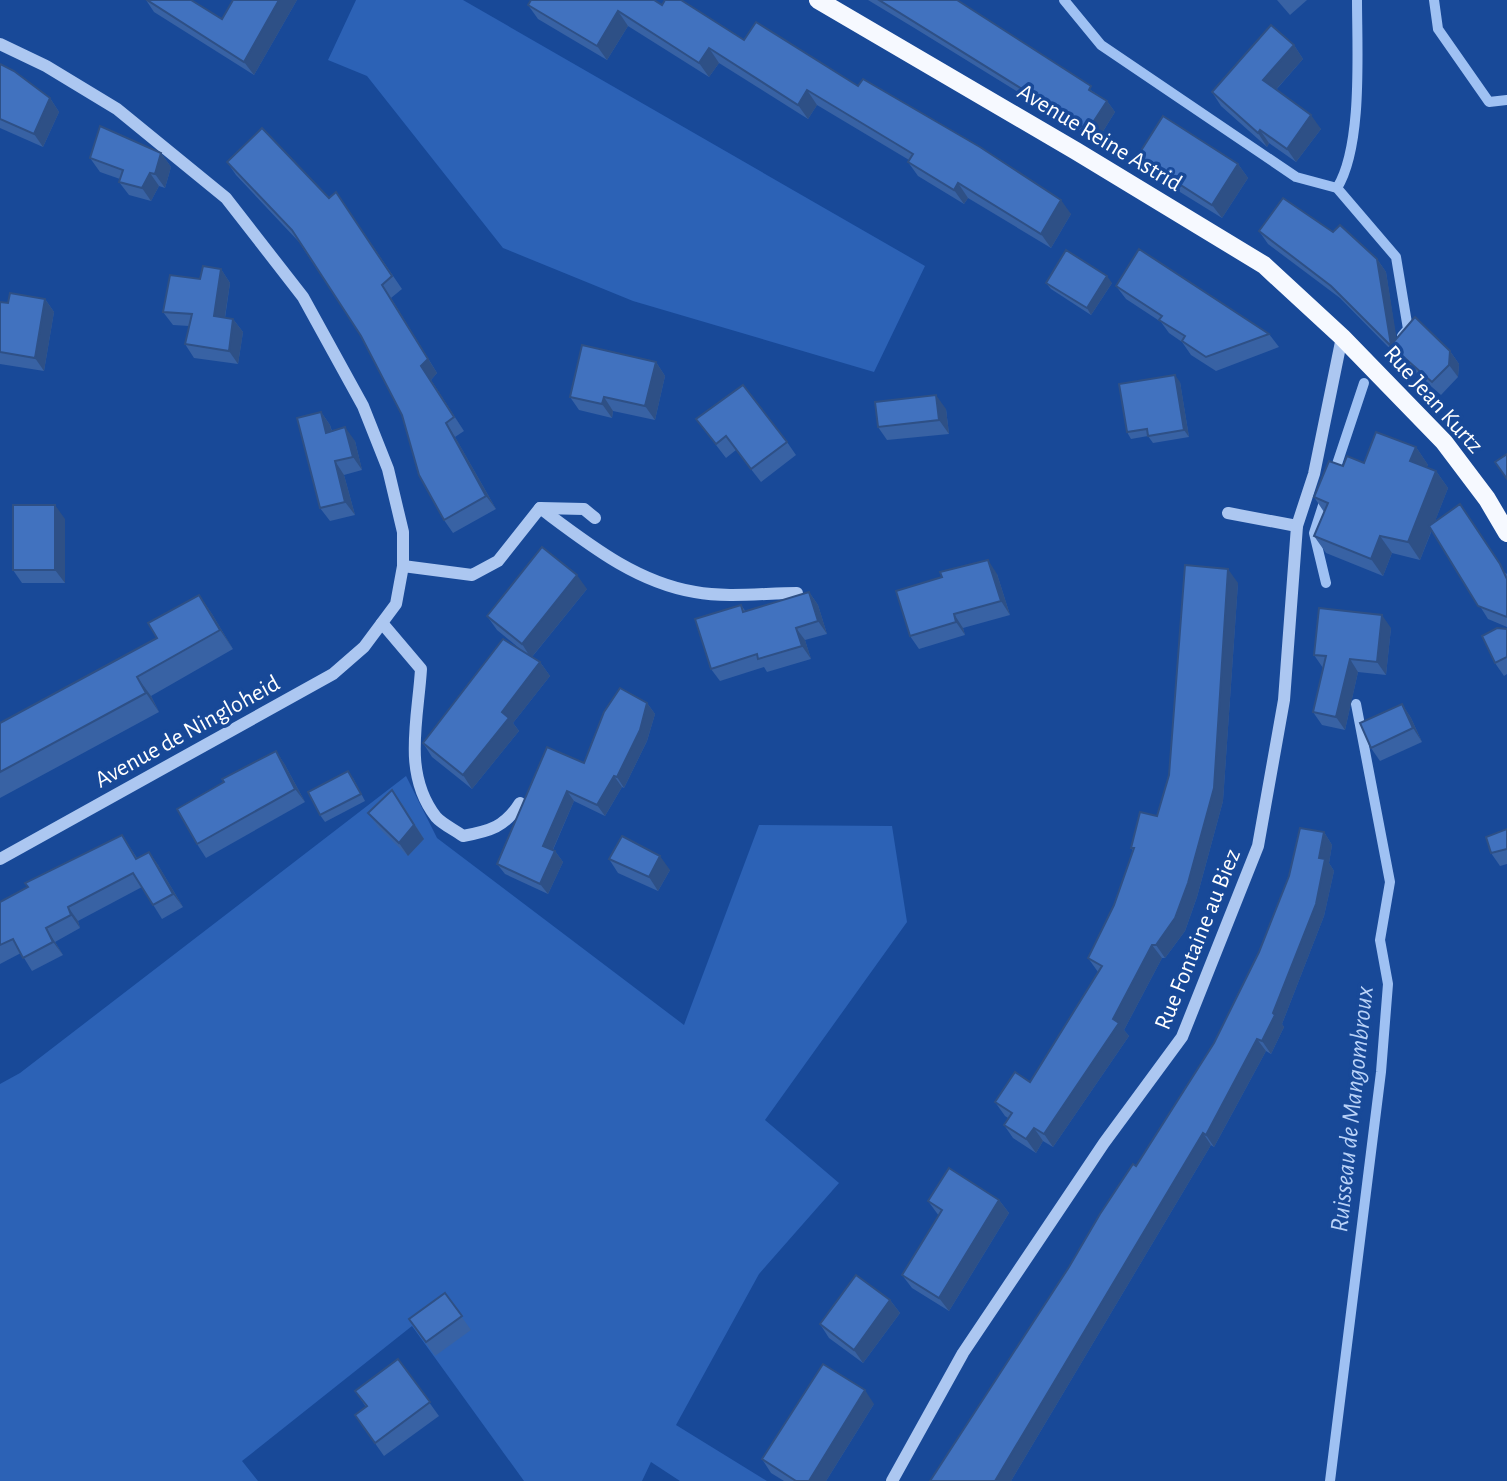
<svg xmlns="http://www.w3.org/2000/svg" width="1507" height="1481" font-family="'Alegreya Sans',sans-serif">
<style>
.green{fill:#2c62b6}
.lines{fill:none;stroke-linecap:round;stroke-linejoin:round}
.stream{stroke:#9fc1f3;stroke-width:10}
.minor{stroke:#acc7f1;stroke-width:12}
.major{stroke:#f6f9ff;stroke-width:18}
.wall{fill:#3862a4}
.shaded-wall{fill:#2e5086}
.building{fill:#4172bf;stroke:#2e5086;stroke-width:2}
.labels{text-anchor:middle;stroke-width:7;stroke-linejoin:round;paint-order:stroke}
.street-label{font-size:24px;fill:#fff;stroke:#184998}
.water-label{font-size:26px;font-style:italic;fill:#b9d2f8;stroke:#184998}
</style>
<rect width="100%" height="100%" fill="#184998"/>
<g class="green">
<path d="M 356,0 L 463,0 L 925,266 L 874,372 L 633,301 L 503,248 L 367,76 L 328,60 Z"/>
<path d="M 406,776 L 437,838 L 684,1025 L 759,825 L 892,826 L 907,922 L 765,1120 L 839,1183 L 759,1274 L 676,1425 L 767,1481 L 680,1481 L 651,1462 L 642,1481 L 524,1481 L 412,1326 L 242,1461 L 258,1481 L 0,1481 L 0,1084 L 20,1073 Z"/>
</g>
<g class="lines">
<g class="stream">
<path d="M 1064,0 L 1101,45 L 1296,177 L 1337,188 L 1396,257 L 1408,329 L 1402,336"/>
<path d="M 1434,0 L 1438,29 L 1489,102 L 1507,100"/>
<path d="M 1337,188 C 1363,146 1357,50 1357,0"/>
<path d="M 1333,476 L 1364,383"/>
<path d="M 1326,496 L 1314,533 L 1326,583"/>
<path d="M 1330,1481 L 1381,1072 L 1388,984 L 1380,940 L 1390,882 L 1356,704"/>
</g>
<g class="minor">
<path d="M 0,44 L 46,66 L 117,109 L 226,198 L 303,297 L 363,406 L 388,469 L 403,532 L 403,566 L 396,604 L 364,647 L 333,674 L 0,859"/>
<path d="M 540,508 C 587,543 635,582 695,592 C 727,598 765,593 797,593"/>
<path d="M 1228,513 L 1297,526"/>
<path d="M 403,566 L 472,575 L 498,561 L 540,508 L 584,509 L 595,518"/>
<path d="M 382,623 L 421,669 C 418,720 402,773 436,817 C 442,824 455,830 463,836 C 490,831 505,827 520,803"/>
<path d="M 892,1481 L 963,1353 L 1104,1143 L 1182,1037 L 1258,846 L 1284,700 L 1297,526 L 1314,474 L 1342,337"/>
</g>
<path class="major" d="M 818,0 L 1076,151 L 1264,265 L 1342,337 L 1444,442 L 1487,499 L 1507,533"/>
</g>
<g class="wall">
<path d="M 146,0 L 191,0 L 222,19 L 233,0 L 297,0 L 254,75 L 154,12 Z"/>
<path d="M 868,0 L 957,0 L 1107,101 L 1115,112 L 1097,141 L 916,29 Z"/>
<path d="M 1277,0 L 1307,0 L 1290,15 Z"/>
<path d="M 528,5 L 662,5 L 744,40 L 858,86 L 1071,214 L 1051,248 L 968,198 L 964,204 L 918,176 L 908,162 L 909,160 L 817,105 L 808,119 L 719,63 L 709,77 L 628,26 L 607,60 L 538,19 Z"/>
<path d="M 1294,45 L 1303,59 L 1276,90 L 1321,129 L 1296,162 L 1269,143 L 1267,147 L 1221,106 L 1212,92 Z"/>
<path d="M 0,64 L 50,98 L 59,112 L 43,147 L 0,128 Z"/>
<path d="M 161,153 L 171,167 L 165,188 L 159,186 L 151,201 L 129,195 L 119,182 L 120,179 L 100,172 L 90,158 Z"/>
<path d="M 1137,157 L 1238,164 L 1248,178 L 1222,218 L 1146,171 Z"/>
<path d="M 227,162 L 329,198 L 336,192 L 402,289 L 391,298 L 437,373 L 431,380 L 464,431 L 455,437 L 496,509 L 453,533 L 444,520 L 402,415 L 361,336 L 299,242 L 236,175 Z"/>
<path d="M 1259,231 L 1377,259 L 1386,272 L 1396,338 L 1450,351 L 1459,364 L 1458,377 L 1441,395 L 1399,358 L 1340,298 L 1268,244 Z"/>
<path d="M 221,269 L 230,283 L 225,318 L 233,319 L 243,332 L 238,364 L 194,358 L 185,344 L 189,326 L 173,325 L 163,312 L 200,279 Z"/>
<path d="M 1046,283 L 1112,283 L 1091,315 L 1051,289 Z"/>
<path d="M 1116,286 L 1269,334 L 1279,347 L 1216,371 L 1191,355 L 1182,342 L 1169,333 L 1161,322 L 1126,299 Z"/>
<path d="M 45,299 L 54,312 L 44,371 L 0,364 L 0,302 L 8,303 Z"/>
<path d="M 656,362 L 665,376 L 655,420 L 613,411 L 612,418 L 579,410 L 570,397 Z"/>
<path d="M 1180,382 L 1189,437 L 1153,443 L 1148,436 L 1131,439 L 1127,432 Z"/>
<path d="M 946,409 L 949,434 L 887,440 L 878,427 Z"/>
<path d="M 321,412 L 330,425 L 332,431 L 355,441 L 362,470 L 344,475 L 355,515 L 330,521 L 320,508 Z"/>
<path d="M 696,419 L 787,442 L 796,455 L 761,482 L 736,450 L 726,458 Z"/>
<path d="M 1416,447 L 1428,465 L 1426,467 L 1436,471 L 1448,488 L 1435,521 L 1507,574 L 1507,627 L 1488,619 L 1432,530 L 1420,560 L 1392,553 L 1383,576 L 1326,553 L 1314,536 L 1324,512 L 1314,497 L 1343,466 L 1364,463 Z"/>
<path d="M 65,519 L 65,583 L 22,583 L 13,570 Z"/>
<path d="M 997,574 L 1010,615 L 963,628 L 965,635 L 919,649 L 910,636 Z"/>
<path d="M 1238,583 L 1223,801 L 1197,897 L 1185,931 L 1165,958 L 1162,958 L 1124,1030 L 1129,1036 L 1053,1147 L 1043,1141 L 1036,1153 L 1013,1138 L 1004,1125 L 1008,1118 L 1005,1116 L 995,1102 L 1030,1082 L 1098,972 L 1088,958 L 1114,905 L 1133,851 L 1131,848 L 1157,816 Z"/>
<path d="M 587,589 L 532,657 L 540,662 L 550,676 L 513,723 L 519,731 L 472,789 L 432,757 L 423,743 L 525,653 L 497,630 L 487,616 Z"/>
<path d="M 809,592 L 818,605 L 827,634 L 805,640 L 811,659 L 767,672 L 764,667 L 720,681 L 711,669 L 741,605 L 746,612 Z"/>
<path d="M 199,595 L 212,614 L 233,649 L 151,696 L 159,712 L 0,798 L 0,723 L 157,638 Z"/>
<path d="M 1391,628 L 1386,675 L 1358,672 L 1345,730 L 1322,725 L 1313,712 L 1323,668 L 1314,655 Z"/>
<path d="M 1507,629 L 1507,674 L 1504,676 L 1495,663 Z"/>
<path d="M 647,703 L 655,714 L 647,741 L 624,788 L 622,787 L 605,816 L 574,801 L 553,850 L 555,851 L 563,862 L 548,894 L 505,874 L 497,864 L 584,763 Z"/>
<path d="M 1402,704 L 1411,718 L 1422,742 L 1380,761 L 1371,748 Z"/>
<path d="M 276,751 L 285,765 L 305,802 L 206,858 L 197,844 L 224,782 Z"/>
<path d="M 353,778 L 365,801 L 325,822 L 320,815 Z"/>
<path d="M 402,803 L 424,839 L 408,856 L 378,827 L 368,813 Z"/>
<path d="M 1507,829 L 1507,864 L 1500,866 L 1491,853 Z"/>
<path d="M 1324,832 L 1332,845 L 1329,863 L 1334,871 L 1324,916 L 1282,1024 L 1284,1027 L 1271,1054 L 1266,1051 L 1214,1147 L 1211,1145 L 1011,1481 L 930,1481 L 1136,1166 L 1214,1043 L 1259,952 Z"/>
<path d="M 122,835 L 137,858 L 149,852 L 158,865 L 183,907 L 162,919 L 142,887 L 78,921 L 80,928 L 55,942 L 63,955 L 32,971 L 21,953 L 0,964 L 0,902 Z"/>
<path d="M 609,859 L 670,870 L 658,891 L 618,873 Z"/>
<path d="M 999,1200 L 1009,1213 L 949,1311 L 912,1288 L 902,1275 L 939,1216 L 928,1201 Z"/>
<path d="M 445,1293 L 471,1330 L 435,1356 L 409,1319 Z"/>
<path d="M 890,1300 L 900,1313 L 863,1363 L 829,1338 L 820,1324 Z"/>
<path d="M 398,1359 L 439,1416 L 384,1456 L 355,1415 L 366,1407 L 355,1391 Z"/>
<path d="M 874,1404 L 826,1481 L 784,1481 L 771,1473 L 762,1459 Z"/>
</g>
<g class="shaded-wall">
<path d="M 279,0 L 297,0 L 254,75 L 244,62 Z"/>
<path d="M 618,11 L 628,26 L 607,60 L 597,46 Z"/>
<path d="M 1294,45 L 1303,59 L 1272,94 L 1263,80 Z"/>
<path d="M 709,48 L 719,63 L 709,77 L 699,63 Z"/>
<path d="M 807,90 L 817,105 L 808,119 L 798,105 Z"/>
<path d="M 50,98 L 59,112 L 43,147 L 34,134 Z"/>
<path d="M 1107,101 L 1115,112 L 1097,141 L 1088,130 Z"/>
<path d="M 1311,115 L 1321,129 L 1296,162 L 1287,149 Z"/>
<path d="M 1260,130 L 1269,143 L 1267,147 L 1258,133 Z"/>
<path d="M 161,153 L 171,167 L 165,188 L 155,174 Z"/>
<path d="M 1238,164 L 1248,178 L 1222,218 L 1212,205 Z"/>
<path d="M 150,173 L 159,186 L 151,201 L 142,188 Z"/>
<path d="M 958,183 L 968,198 L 964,204 L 954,190 Z"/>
<path d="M 1061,200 L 1071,214 L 1051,248 L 1041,234 Z"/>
<path d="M 1377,259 L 1386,272 L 1399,353 L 1391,345 Z"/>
<path d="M 221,269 L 230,283 L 223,329 L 214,316 Z"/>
<path d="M 1107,276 L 1112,283 L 1091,315 L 1087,308 Z"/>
<path d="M 382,285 L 437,373 L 431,380 L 464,431 L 421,366 Z"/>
<path d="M 45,299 L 54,312 L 44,371 L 35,358 Z"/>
<path d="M 233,319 L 243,332 L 238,364 L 229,351 Z"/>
<path d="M 1450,351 L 1459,364 L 1458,377 L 1449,365 Z"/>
<path d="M 656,362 L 665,376 L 655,420 L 645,406 Z"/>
<path d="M 1175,375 L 1180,382 L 1189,437 L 1184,430 Z"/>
<path d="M 936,395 L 946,409 L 949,434 L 939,420 Z"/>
<path d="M 604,397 L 613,411 L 612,418 L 602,404 Z"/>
<path d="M 321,412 L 330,425 L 335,446 L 326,433 Z"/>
<path d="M 446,423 L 455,437 L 496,509 L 486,496 Z"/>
<path d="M 345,427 L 355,441 L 362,470 L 353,457 Z"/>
<path d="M 1416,447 L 1428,465 L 1422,478 L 1410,461 Z"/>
<path d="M 335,461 L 344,475 L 355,515 L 345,502 Z"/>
<path d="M 1436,471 L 1448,488 L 1420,560 L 1408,542 Z"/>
<path d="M 55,505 L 65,519 L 65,583 L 55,570 Z"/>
<path d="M 1380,536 L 1392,553 L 1383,576 L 1371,559 Z"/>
<path d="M 988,560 L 997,574 L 1010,615 L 1001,601 Z"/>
<path d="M 1228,569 L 1238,583 L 1223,801 L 1197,897 L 1185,931 L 1165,958 L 1156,945 Z"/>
<path d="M 577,575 L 587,589 L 531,658 L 522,644 Z"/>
<path d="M 809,592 L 818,605 L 827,634 L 818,621 Z"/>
<path d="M 199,595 L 212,614 L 233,649 L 220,630 Z"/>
<path d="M 954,614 L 963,628 L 965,635 L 956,622 Z"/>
<path d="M 1382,615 L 1391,628 L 1386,675 L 1377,662 Z"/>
<path d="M 796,628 L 805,640 L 811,659 L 802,646 Z"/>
<path d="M 1350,659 L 1358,672 L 1345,730 L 1336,717 Z"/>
<path d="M 540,662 L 550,676 L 513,723 L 519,731 L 472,789 L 463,775 L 502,712 Z"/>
<path d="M 137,677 L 151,696 L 159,712 L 146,693 Z"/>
<path d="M 647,703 L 655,714 L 647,741 L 624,788 L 617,777 Z"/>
<path d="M 1402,704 L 1411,718 L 1422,742 L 1413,728 Z"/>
<path d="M 276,751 L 285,765 L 305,802 L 295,789 Z"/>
<path d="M 614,776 L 622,787 L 605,816 L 597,805 Z"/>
<path d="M 392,790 L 424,839 L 408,856 L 399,843 Z"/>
<path d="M 567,791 L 574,801 L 550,856 L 543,846 Z"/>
<path d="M 1324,832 L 1332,845 L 1329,863 L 1334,871 L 1324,916 L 1282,1024 L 1284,1027 L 1271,1054 L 1262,1041 L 1273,1013 L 1319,858 Z"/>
<path d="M 555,851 L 563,862 L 548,894 L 540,884 Z"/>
<path d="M 149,852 L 158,865 L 183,907 L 173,894 Z"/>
<path d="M 660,856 L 670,870 L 658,891 L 649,877 Z"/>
<path d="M 68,907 L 78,921 L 80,928 L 71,915 Z"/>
<path d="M 46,928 L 55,942 L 63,955 L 53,942 Z"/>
<path d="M 1152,945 L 1162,958 L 1124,1030 L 1129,1036 L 1053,1147 L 1044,1134 L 1113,1019 Z"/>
<path d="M 1257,1039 L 1266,1051 L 1214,1147 L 1206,1135 Z"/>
<path d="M 1034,1128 L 1043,1141 L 1036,1153 L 1026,1139 Z"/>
<path d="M 1203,1133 L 1211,1145 L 1011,1481 L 995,1481 Z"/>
<path d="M 999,1200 L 1009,1213 L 949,1311 L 939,1298 Z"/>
<path d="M 890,1300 L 900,1313 L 863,1363 L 854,1350 Z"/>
<path d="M 865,1390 L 874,1404 L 826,1481 L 809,1481 Z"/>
</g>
<g class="building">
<path d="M 147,0 L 191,0 L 222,19 L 233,0 L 279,0 L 244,62 Z"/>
<path d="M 531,0 L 654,0 L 662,5 L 665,0 L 681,0 L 744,40 L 756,22 L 858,86 L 863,79 L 980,147 L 1061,200 L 1041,234 L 958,183 L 954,190 L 908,162 L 913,154 L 807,90 L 798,105 L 709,48 L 699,63 L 618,11 L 597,46 L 528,5 Z"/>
<path d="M 879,0 L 957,0 L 1091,86 L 1089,90 L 1107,101 L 1088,130 Z"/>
<path d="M 1271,25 L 1294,45 L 1263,80 L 1311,115 L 1287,149 L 1260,130 L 1258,133 L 1212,92 Z"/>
<path d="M 0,64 L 14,71 L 50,98 L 34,134 L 0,119 Z"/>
<path d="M 1163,116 L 1238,164 L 1212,205 L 1137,157 Z"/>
<path d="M 100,126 L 161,153 L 155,174 L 150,173 L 142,188 L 119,182 L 123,170 L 90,158 Z"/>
<path d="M 262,128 L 329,198 L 336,192 L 392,276 L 382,285 L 428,359 L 421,366 L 454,417 L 446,423 L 486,496 L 444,520 L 419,475 L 402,415 L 361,336 L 292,230 L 227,162 Z"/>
<path d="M 1283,198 L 1333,232 L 1340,225 L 1377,259 L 1391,345 L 1415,317 L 1450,351 L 1449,365 L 1432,382 L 1390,345 L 1331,286 L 1259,231 Z"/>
<path d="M 1139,249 L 1269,334 L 1206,357 L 1182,341 L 1185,336 L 1159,320 L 1162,316 L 1116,286 Z"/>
<path d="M 1066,250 L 1107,276 L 1087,308 L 1046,283 Z"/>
<path d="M 203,266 L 221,269 L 214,316 L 233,319 L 229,351 L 185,344 L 192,314 L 163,312 L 170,275 L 200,279 Z"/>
<path d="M 10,293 L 45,299 L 35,358 L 0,352 L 0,302 L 8,303 Z"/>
<path d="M 582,345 L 656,362 L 645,406 L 604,397 L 602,404 L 570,397 Z"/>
<path d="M 1175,375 L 1184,430 L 1148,436 L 1147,429 L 1127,432 L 1119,384 Z"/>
<path d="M 743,385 L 787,442 L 751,469 L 726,436 L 716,444 L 696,419 Z"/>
<path d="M 936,395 L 939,420 L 878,427 L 875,402 Z"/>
<path d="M 321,412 L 326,433 L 345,427 L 353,457 L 335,461 L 345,502 L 320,508 L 297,418 Z"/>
<path d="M 1376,432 L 1416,447 L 1410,461 L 1436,471 L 1408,542 L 1380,536 L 1371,559 L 1314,536 L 1328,503 L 1314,497 L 1329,461 L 1343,466 L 1347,456 L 1364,463 Z"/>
<path d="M 1507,454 L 1507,479 L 1495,462 Z"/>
<path d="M 1460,504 L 1500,564 L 1507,579 L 1507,617 L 1478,606 L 1429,526 Z"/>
<rect x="13" y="505" width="42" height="65"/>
<path d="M 542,547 L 577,575 L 522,644 L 487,616 Z"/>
<path d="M 988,560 L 1001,601 L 954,614 L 956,622 L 910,636 L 896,591 L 942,577 L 940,572 Z"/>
<path d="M 1185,565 L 1228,569 L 1214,788 L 1188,883 L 1175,918 L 1156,945 L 1152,945 L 1113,1019 L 1119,1023 L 1044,1134 L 1034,1128 L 1026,1139 L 1004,1125 L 1012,1113 L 995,1102 L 1015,1072 L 1030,1082 L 1102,966 L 1088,958 L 1114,905 L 1134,848 L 1131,848 L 1140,812 L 1157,816 L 1169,775 Z"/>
<path d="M 809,592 L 818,621 L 796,628 L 802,646 L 758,659 L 757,654 L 711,669 L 695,619 L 741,605 L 743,612 Z"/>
<path d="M 199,595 L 220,630 L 137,677 L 146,693 L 0,772 L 0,723 L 157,638 L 148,623 Z"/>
<path d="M 1319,608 L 1382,615 L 1377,662 L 1350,659 L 1336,717 L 1313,712 L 1326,656 L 1314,655 Z"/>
<path d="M 1497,628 L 1507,629 L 1507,657 L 1495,663 L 1482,636 Z"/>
<path d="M 503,639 L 540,662 L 502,712 L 509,718 L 463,775 L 423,743 Z"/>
<path d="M 620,688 L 647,703 L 640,730 L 617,777 L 614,776 L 597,805 L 567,791 L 543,846 L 555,851 L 540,884 L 497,864 L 547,747 L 584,763 L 604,712 Z"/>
<path d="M 1402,704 L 1413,728 L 1371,748 L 1360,723 Z"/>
<path d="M 276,751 L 295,789 L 197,844 L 177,809 L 224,782 L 222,779 Z"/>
<path d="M 348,771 L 361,794 L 320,815 L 308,792 Z"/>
<path d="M 392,790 L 414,825 L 399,843 L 368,813 Z"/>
<path d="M 1300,828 L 1324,832 L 1319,858 L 1325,859 L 1316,904 L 1273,1013 L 1275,1015 L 1262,1041 L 1257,1039 L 1206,1135 L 1203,1133 L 995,1481 L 930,1481 L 1069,1267 L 1100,1214 L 1133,1164 L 1136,1166 L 1214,1043 L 1259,952 L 1289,876 Z"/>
<path d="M 1507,829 L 1507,849 L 1491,853 L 1486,837 Z"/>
<path d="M 122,835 L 136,859 L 149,852 L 173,894 L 153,905 L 133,873 L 68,907 L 71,915 L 46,928 L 53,942 L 23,958 L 13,939 L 0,945 L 0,902 L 28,887 L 25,883 Z"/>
<path d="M 622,836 L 660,856 L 649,877 L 609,859 Z"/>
<path d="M 949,1168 L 999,1200 L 939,1298 L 902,1275 L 942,1210 L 928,1201 Z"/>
<path d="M 856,1275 L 890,1300 L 854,1350 L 820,1324 Z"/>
<path d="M 445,1293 L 462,1316 L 426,1342 L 409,1319 Z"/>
<path d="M 398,1359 L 430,1402 L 375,1443 L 355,1415 L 367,1406 L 355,1391 Z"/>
<path d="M 823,1364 L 865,1390 L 809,1481 L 796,1481 L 762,1459 Z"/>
</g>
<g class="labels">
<g class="street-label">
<text transform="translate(1100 137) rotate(31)" y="8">Avenue Reine Astrid</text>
<text transform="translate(1434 399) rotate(48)" y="8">Rue Jean Kurtz</text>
<text transform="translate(187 731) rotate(-29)" y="8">Avenue de Ningloheid</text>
<text transform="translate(1197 939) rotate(-68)" y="8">Rue Fontaine au Biez</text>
</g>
<g class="water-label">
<text transform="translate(1351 1109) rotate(-84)" y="9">Ruisseau de Mangombroux</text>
</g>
</g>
</svg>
